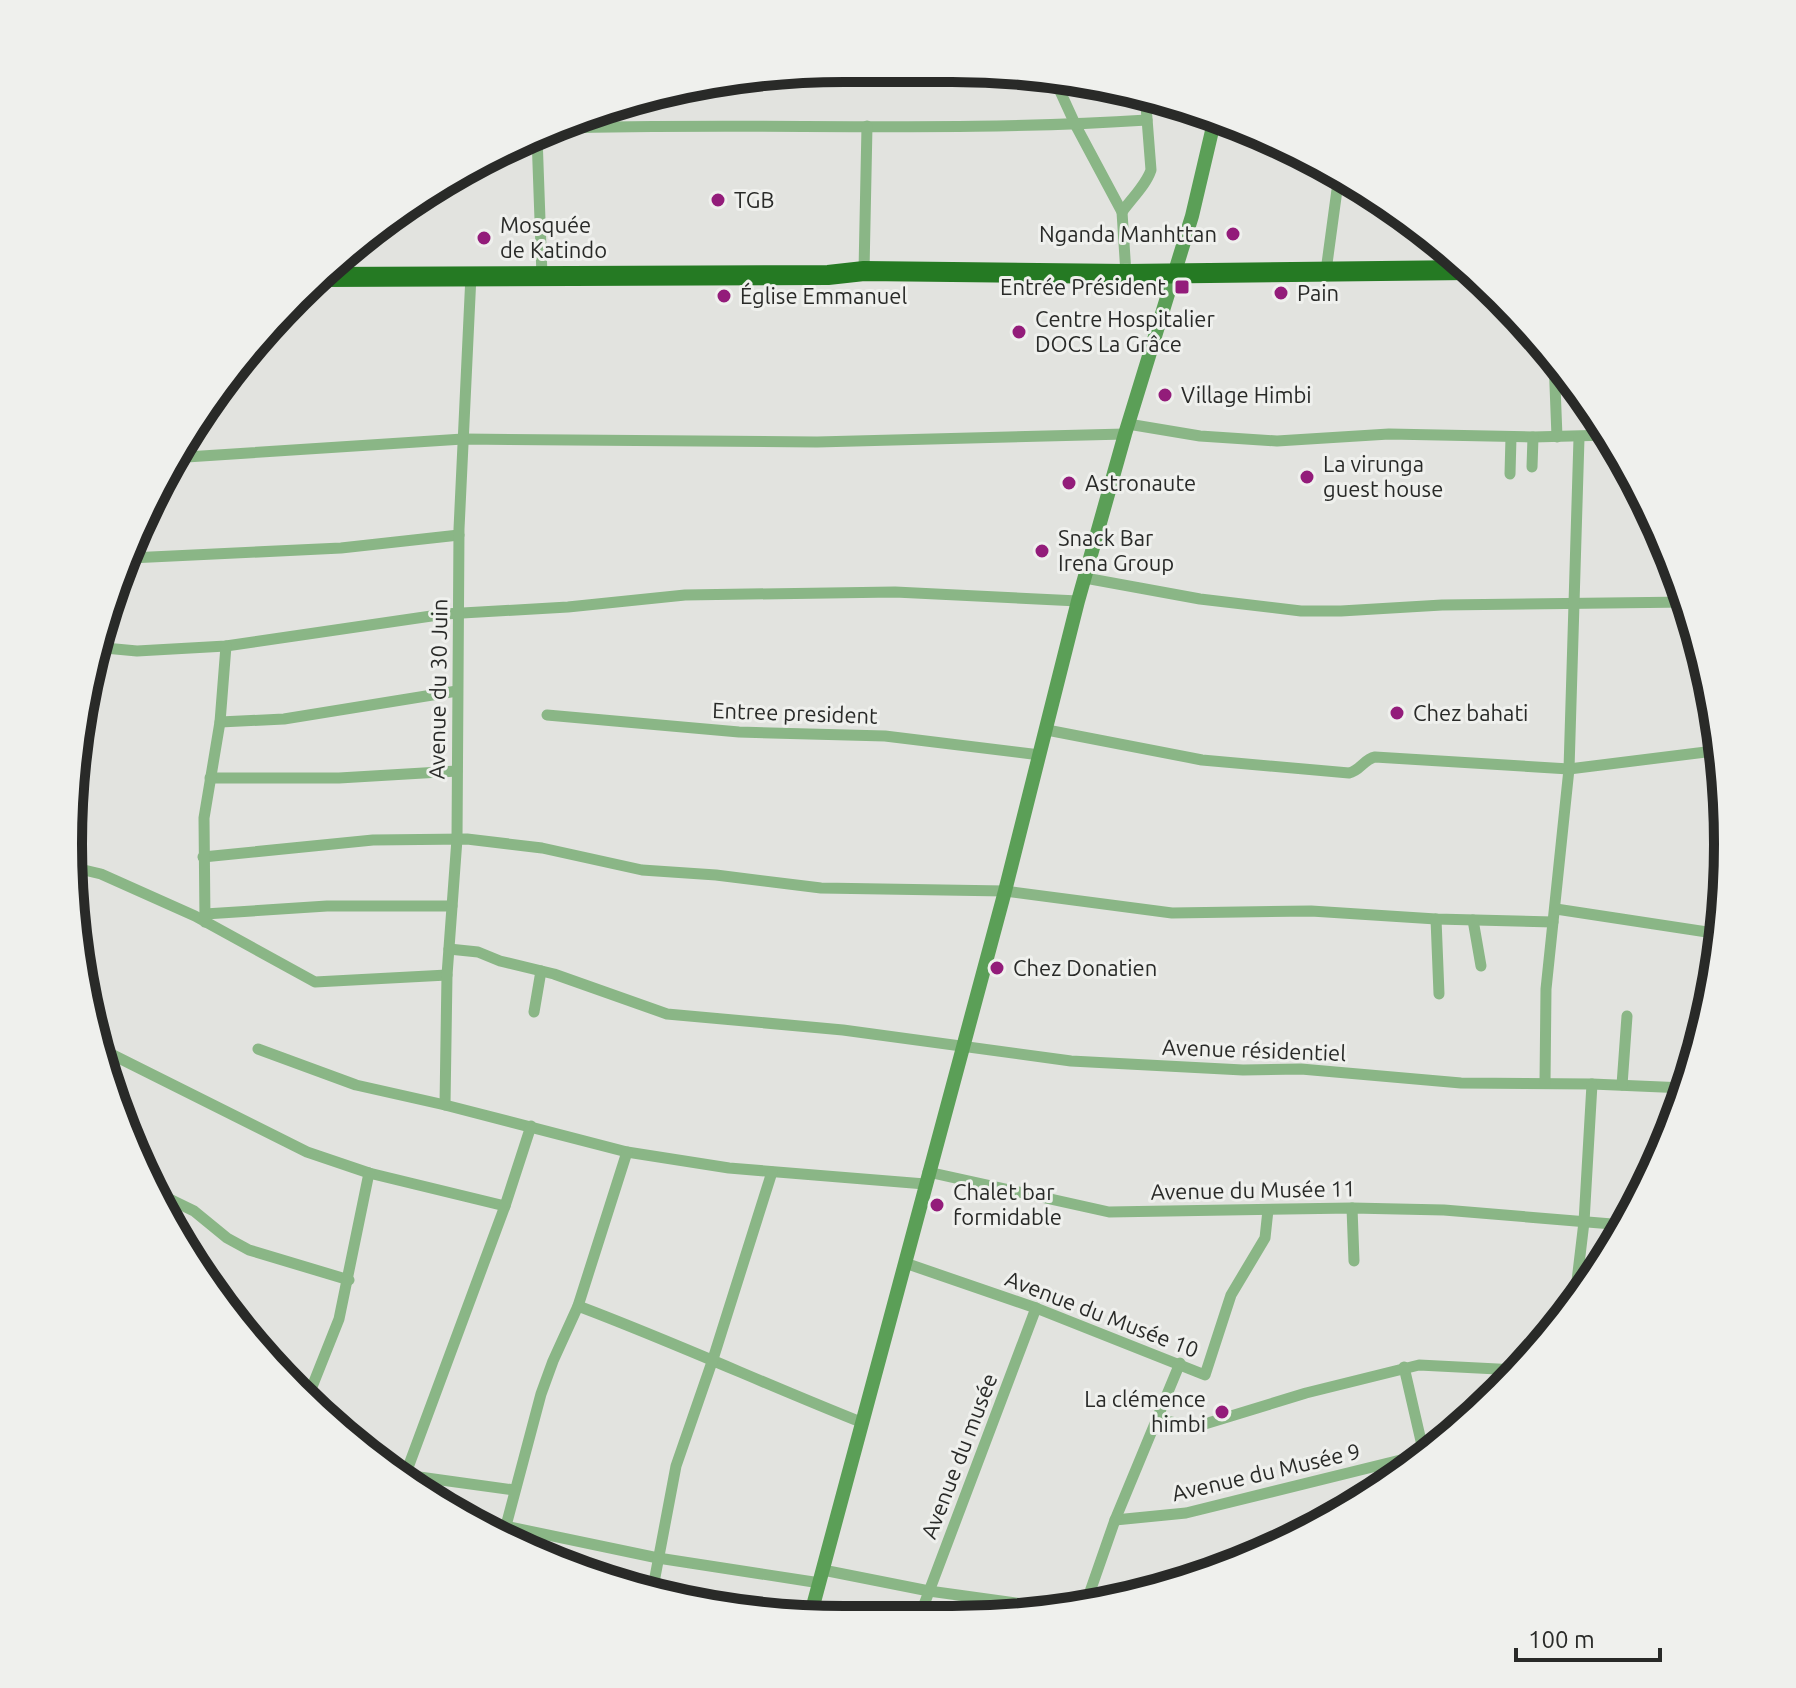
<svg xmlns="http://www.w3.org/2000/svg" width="1796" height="1688" font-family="Ubuntu,sans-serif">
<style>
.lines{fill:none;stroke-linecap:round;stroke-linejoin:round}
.street{stroke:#8ab686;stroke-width:11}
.secondary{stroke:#5b9f57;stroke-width:14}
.highway{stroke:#257a23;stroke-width:20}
.poi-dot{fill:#931c7a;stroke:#eff0ed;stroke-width:3}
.labels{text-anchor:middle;stroke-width:6;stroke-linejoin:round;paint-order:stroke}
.poi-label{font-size:22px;fill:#292a28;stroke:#eff0ed;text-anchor:start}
.street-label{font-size:22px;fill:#292a28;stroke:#eff0ed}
.rim{fill:none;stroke:#292a28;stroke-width:10}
</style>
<rect width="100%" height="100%" fill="#e2e3df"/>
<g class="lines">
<g class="street">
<path d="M 1054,78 L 1076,126 L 1122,212 L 1126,274"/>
<path d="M 560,128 C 756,122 952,133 1147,120"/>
<path d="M 537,136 L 542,276"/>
<path d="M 1122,212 C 1132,198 1146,185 1151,170 L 1145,93"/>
<path d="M 864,271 L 867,126"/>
<path d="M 1326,271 L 1339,175"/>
<path d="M 1554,359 L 1557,437"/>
<path d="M 1128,424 L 1200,436 L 1277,441 L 1389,434 L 1533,437 L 1609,435"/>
<path d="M 171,458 L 463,439 L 817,442 L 1125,434"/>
<path d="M 1532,467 L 1533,437"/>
<path d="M 1510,474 L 1511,437"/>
<path d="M 130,558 L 341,548 L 459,535"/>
<path d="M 1085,578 L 1200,599 L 1301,611 L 1341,611 L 1442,605 L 1689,602"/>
<path d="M 94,647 L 137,651 L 226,646 L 445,614 L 568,607 L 685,595 L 895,592 L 1078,601"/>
<path d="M 547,715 L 739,732 L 885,736 L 1040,755"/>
<path d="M 220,722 L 284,719 L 457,691"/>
<path d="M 1047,730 L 1202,760 L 1349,773 C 1360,771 1364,759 1375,757 L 1569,769 L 1722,750"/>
<path d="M 210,778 L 339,778 L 457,771"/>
<path d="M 203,857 L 373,840 L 467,839 L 542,848 L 642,870 L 716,875 L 821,888 L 1005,891 L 1172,913 L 1311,911 L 1436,919 L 1553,922"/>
<path d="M 72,871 L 84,870 L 101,874 L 195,916 L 315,982 L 447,975"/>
<path d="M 1556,909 L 1720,934"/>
<path d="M 205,914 L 327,906 L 452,906"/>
<path d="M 1436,919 L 1439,994"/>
<path d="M 1473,920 L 1481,966"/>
<path d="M 205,922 L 204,818 L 220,722 L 226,646"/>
<path d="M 449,949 L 478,952 L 500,961 L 554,974 L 667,1014 L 843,1030 L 1071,1061 L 1243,1070 L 1301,1069 L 1461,1083 L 1592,1084 L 1685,1088"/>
<path d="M 534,1012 L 541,971"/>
<path d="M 99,1048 L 307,1152 L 369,1173 L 505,1206"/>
<path d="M 258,1049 L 356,1085 L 445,1105 L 627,1152 L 729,1168 L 925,1184"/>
<path d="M 1545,1083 L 1546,989 L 1569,769 L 1579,438"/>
<path d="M 1622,1085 L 1627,1016"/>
<path d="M 445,1105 L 447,975 L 457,839 L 459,529 L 471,275"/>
<path d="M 928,1172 L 1109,1212 L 1352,1208 L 1444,1210 L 1624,1225"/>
<path d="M 159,1194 L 194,1211 L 227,1238 L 249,1250 L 349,1280"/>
<path d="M 1352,1208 L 1354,1261"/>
<path d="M 905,1263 L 1036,1308 L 1205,1375 L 1231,1295 L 1265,1238 L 1268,1210"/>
<path d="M 578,1306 C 674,1342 767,1385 863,1423"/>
<path d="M 1574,1306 L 1584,1222 L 1592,1084"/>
<path d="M 1404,1367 L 1424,1454"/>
<path d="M 306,1402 L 339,1319 L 369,1173"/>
<path d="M 1156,1419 L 1195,1427 L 1306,1393 L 1419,1365 L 1517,1370"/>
<path d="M 405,1475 L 514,1490"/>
<path d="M 403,1481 L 505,1206 L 531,1126"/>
<path d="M 1115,1520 L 1186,1513 L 1429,1453"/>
<path d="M 505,1526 L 658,1558 L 820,1583"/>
<path d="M 503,1537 L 541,1394 L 553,1361 L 578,1306 L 627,1152"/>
<path d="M 823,1570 L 929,1591 L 1067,1610"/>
<path d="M 652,1593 L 676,1466 L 713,1359 L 772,1172"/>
<path d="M 1085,1606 L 1115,1520 L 1180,1363"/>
<path d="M 919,1618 L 1036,1308"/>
</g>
<path class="secondary" d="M 810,1617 L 1005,891 L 1078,601 L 1125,434 L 1192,216 L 1215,118"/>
<path class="highway" d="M 320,277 L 828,275 L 864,271 L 1126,274 L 1469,270"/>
</g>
<g class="poi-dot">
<circle cx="718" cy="200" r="8"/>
<circle cx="1233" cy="234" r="8"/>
<circle cx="484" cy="238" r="8"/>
<rect x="1174" y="279" width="16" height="16" rx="4"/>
<circle cx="1281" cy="293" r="8"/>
<circle cx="724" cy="296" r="8"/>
<circle cx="1019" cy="332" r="8"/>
<circle cx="1165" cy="395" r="8"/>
<circle cx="1307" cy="477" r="8"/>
<circle cx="1069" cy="483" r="8"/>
<circle cx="1042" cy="551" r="8"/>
<circle cx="1397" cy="713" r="8"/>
<circle cx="997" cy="968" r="8"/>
<circle cx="937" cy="1205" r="8"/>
<circle cx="1222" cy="1412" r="8"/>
</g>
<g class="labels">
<g class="poi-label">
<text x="734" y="208">TGB</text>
<text x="500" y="233">Mosquée<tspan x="500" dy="25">de Katindo</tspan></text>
<text x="1217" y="242" text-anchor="end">Nganda Manhttan</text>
<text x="1166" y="295" text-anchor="end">Entrée Président</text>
<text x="1297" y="301">Pain</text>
<text x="740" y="304">Église Emmanuel</text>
<text x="1035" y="327">Centre Hospitalier<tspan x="1035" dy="25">DOCS La Grâce</tspan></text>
<text x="1181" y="403">Village Himbi</text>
<text x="1323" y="472">La virunga<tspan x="1323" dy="25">guest house</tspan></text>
<text x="1085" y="491">Astronaute</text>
<text x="1058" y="546">Snack Bar<tspan x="1058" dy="25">Irena Group</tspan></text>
<text x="1413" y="721">Chez bahati</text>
<text x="1013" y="976">Chez Donatien</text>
<text x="953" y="1200">Chalet bar<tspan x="953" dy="25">formidable</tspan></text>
<text x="1206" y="1407" text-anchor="end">La clémence<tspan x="1206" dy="25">himbi</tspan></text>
</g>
<g class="street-label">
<text transform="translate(438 689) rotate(-89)" y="8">Avenue du 30 Juin</text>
<text transform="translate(795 713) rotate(2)" y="8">Entree president</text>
<text transform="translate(1254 1050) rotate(2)" y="8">Avenue résidentiel</text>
<text transform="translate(1253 1190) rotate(-1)" y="8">Avenue du Musée 11</text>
<text transform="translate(1102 1314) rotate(21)" y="8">Avenue du Musée 10</text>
<text transform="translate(959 1456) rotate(-69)" y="8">Avenue du musée</text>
<text transform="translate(1266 1472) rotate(-13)" y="8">Avenue du Musée 9</text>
</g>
</g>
<path d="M0 0H1796V1688H0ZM844 82H952A762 762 0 0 1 1714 844V844A762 762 0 0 1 952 1606H844A762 762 0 0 1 82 844V844A762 762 0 0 1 844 82Z" fill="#eff0ed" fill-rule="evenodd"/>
<path class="rim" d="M844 82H952A762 762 0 0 1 1714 844V844A762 762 0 0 1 952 1606H844A762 762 0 0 1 82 844V844A762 762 0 0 1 844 82Z"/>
<path d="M1516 1648v12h144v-12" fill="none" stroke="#292a28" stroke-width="4"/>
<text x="1528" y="1648" font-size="24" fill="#292a28" stroke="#eff0ed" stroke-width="6" paint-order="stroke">100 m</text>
</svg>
